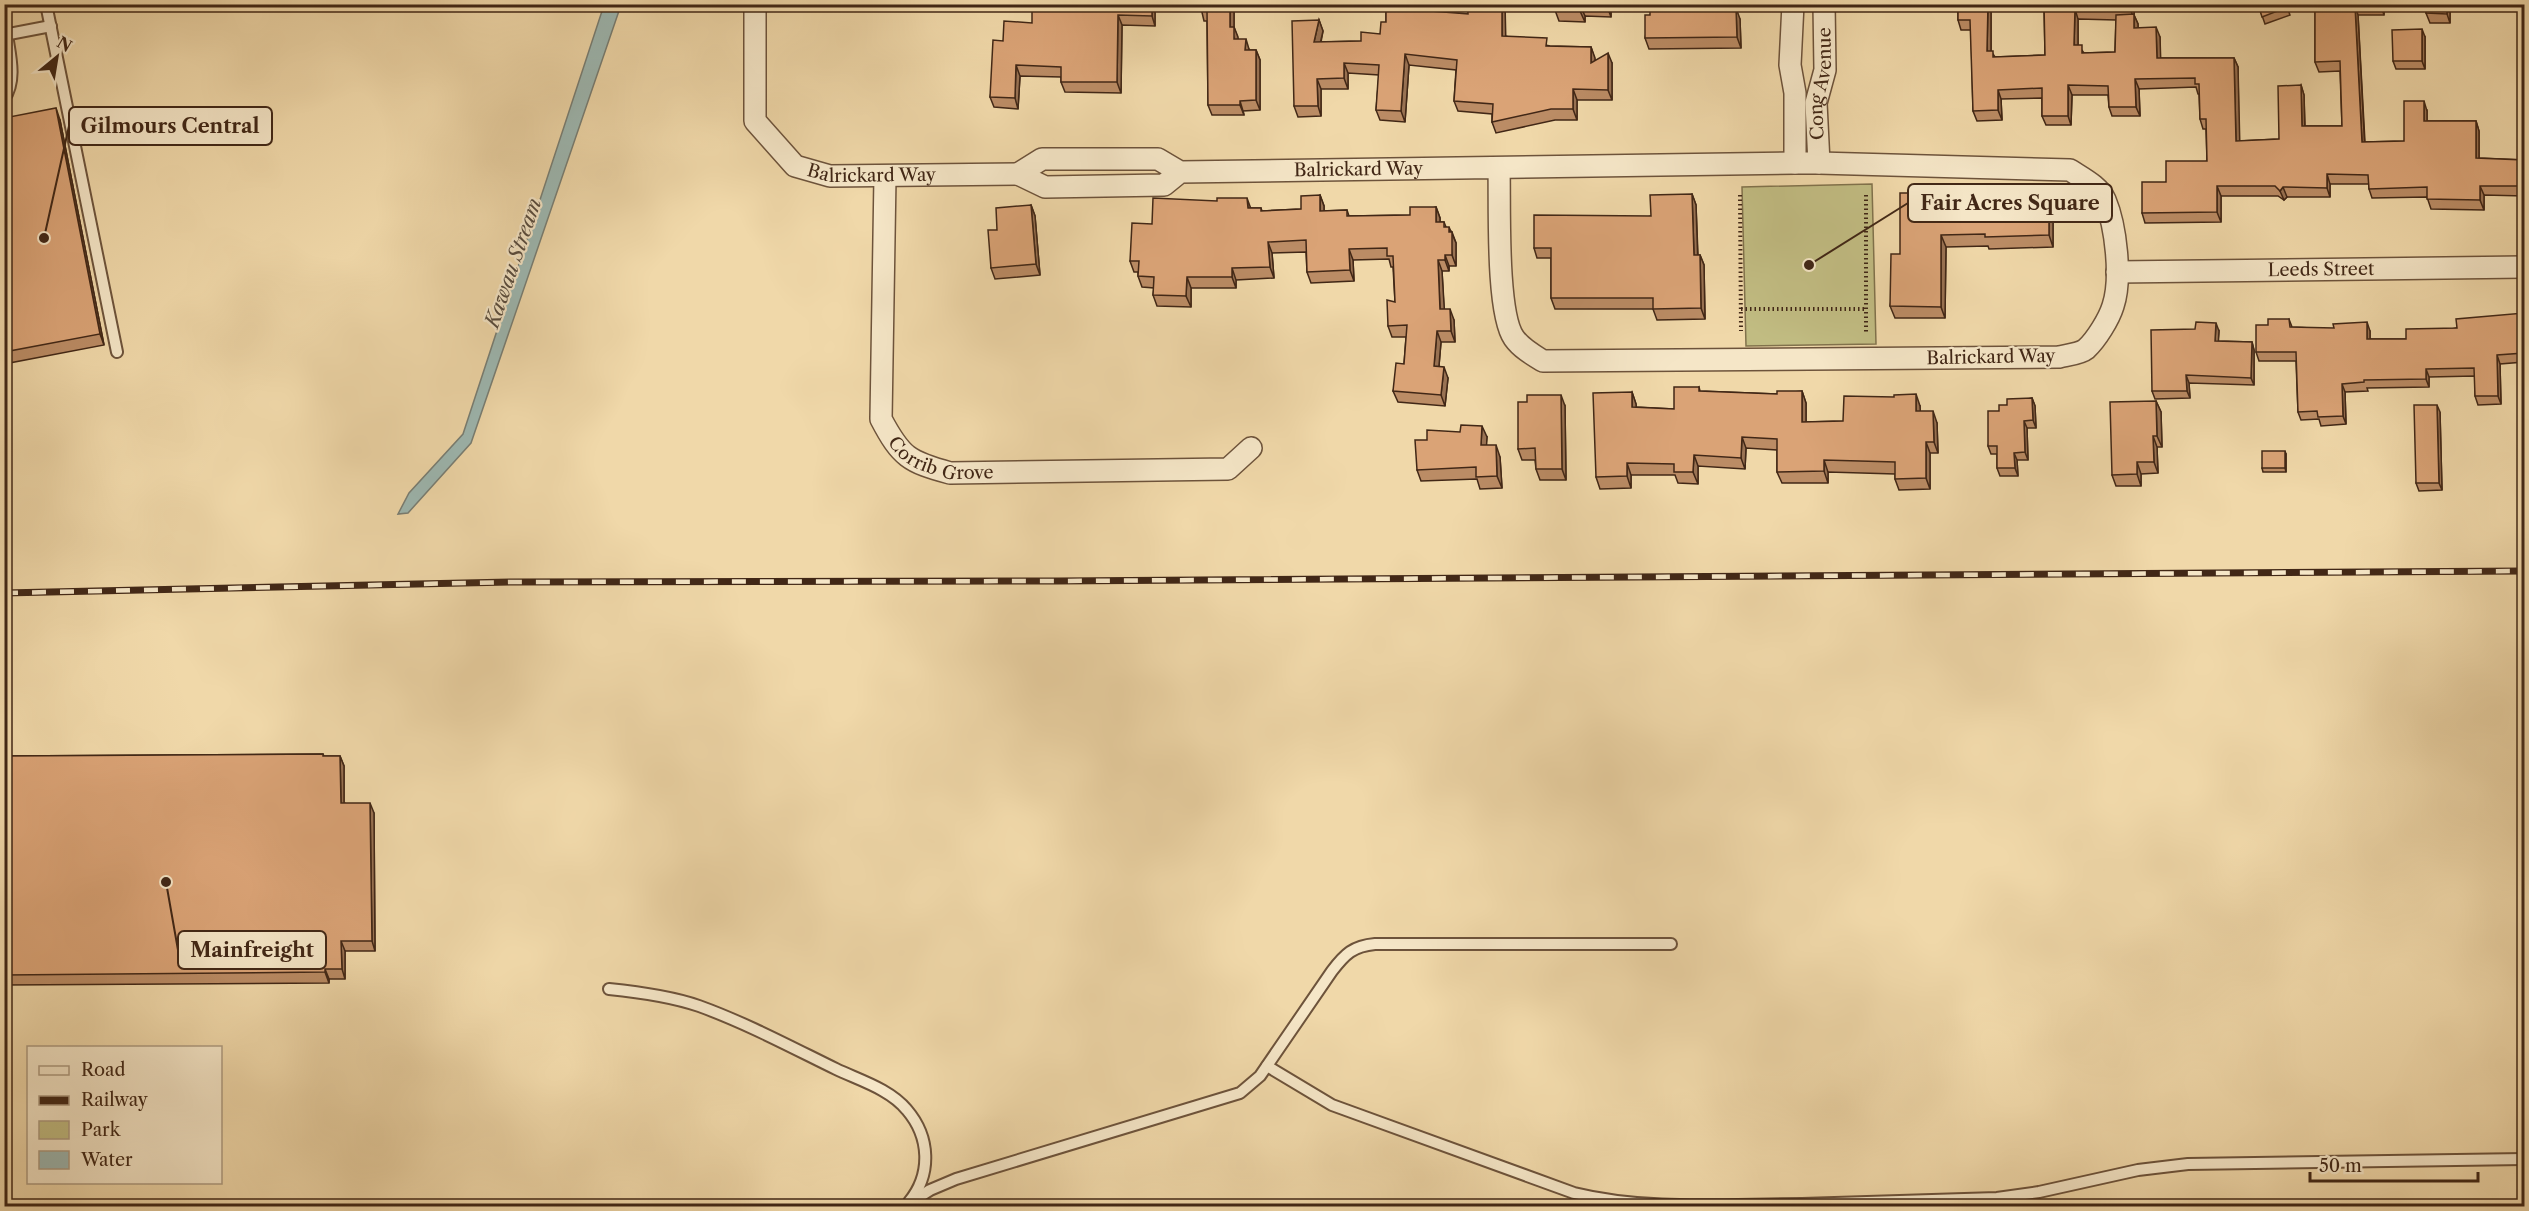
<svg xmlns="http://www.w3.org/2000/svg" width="2529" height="1211" font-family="'Libre Caslon Text',serif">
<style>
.green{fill:#c1bc82;stroke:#81724c;stroke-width:1.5}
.water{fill:#9db8b2;stroke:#787e74;stroke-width:1.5}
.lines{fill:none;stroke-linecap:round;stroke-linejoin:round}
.service-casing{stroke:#6d533b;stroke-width:14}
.minor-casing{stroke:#6d533b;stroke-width:24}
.path{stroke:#412716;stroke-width:4;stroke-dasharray:1.5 3;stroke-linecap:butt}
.service{stroke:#f5e6c7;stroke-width:10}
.minor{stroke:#f5e6c7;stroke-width:21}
.rail-casing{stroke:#412716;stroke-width:7}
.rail{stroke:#f5e6c7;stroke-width:4.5;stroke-dasharray:14;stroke-linecap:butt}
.wall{fill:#bb8c65;stroke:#412716;stroke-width:1.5;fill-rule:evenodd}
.shaded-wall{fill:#997253;stroke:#412716;stroke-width:1.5}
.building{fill:#daa376;stroke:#412716;stroke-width:1.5}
.labels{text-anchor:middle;stroke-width:4.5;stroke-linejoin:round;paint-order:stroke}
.street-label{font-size:18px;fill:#412716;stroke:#f5e6c7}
.water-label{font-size:20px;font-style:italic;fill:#584b3d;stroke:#f5e6c7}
.leader{fill:none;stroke:#412716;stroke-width:2}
.callout-dot{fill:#412716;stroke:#f5e6c7;stroke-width:2}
.callout{fill:#f5e6c7;stroke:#412716;stroke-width:2}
.callout-label{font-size:20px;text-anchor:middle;font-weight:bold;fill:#412716}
</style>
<rect width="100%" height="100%" fill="#f0d8a9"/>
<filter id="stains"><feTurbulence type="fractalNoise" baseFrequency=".00333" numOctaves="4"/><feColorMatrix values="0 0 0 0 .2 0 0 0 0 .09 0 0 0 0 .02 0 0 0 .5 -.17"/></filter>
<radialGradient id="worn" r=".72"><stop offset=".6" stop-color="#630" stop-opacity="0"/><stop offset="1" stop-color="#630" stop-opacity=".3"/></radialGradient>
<path class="green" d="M 1872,184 L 1876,344 L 1746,346 L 1742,187 Z"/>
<path class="water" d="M 604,5 L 621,5 L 471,443 L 408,513 L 398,514 L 409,493 L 463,434 Z"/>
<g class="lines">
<g class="service-casing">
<g id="service">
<path d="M 46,4 L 117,352"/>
<path d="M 4,35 L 51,26"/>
<path d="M 4,99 C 17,81 10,55 7,35"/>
<path d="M 609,989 C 639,992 670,996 699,1006 C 746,1023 791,1047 836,1069 C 859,1080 890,1089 907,1110 C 930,1137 932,1174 909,1202"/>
<path d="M 1267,1066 L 1332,1105 L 1574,1193 C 1647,1211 1726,1204 1802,1204"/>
<path d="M 905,1206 L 930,1190 L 956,1179 L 1240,1093 L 1260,1076 L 1332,971 C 1345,954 1353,946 1375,944 L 1671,944"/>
<path d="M 1802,1206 L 1802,1204 L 1997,1198 L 2039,1192 L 2138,1170 L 2188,1164 L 2524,1159"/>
</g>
</g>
<g class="minor-casing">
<g id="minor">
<path id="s1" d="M 755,4 L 755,121 L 795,166 L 830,176 L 1018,174"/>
<path d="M 1793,4 L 1790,65 L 1795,93 L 1795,163"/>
<path id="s2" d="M 1819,163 L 1816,103 L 1825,70 L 1824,4"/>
<path id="s3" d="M 1180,172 L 1164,185 L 1045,187 L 1018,174 L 1042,159 L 1158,159 L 1180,172 L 1795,163 L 1819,163 L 2070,170 C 2082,178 2099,186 2105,200 C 2116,226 2122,279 2113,306 C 2109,319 2096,340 2086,349 C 2080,354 2067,355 2059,357 L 1543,361 C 1533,355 1521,348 1514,338 C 1496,313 1500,203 1499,168"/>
<path id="s4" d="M 885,177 L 881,419 C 901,457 909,462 950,473 L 1228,469 L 1251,448"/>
<path id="s5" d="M 2117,272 L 2524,267"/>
</g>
</g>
<g class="path">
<path d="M 1740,195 L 1741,331"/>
<path d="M 1866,195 L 1866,332"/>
<path d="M 1741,309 L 1866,309"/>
</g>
<use href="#service" class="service"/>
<use href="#minor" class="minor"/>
<g class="rail-casing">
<path id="rail" d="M 4,593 L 513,582 L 1057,581 L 2524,571"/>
</g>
<use href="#rail" class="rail"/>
</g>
<g class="wall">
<path d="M 1155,4 L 1155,26 L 1122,25 L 1121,93 L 1065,92 L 1061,82 L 1061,77 L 1020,76 L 1018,109 L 994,107 L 990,97 L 1003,41 L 1032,23 Z"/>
<path d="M 1198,4 L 1234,4 L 1234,27 L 1238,39 L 1249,49 L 1249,50 L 1256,50 L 1260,60 L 1260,110 L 1243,111 L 1244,115 L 1212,115 L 1208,105 L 1207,21 L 1204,21 L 1201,8 L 1199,8 Z"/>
<path d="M 1386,4 L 1435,4 L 1435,11 L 1468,14 L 1468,4 L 1505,4 L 1505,36 L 1550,46 L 1591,47 L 1595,60 L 1612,63 L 1612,100 L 1577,100 L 1577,120 L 1555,120 L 1496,133 L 1492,122 L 1492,114 L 1458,111 L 1454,101 L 1456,70 L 1409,65 L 1405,122 L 1380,120 L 1376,110 L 1379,75 L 1348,73 L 1348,89 L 1321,89 L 1321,116 L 1298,117 L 1294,106 L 1319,20 L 1323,31 L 1321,42 L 1361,41 L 1380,34 L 1386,22 Z"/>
<path d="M 1555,4 L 1611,4 L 1611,17 L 1585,16 L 1585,22 L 1559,21 L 1555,10 Z"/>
<path d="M 1698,4 L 1698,8 L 1740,19 L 1741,48 L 1649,49 L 1645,38 L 1650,15 Z"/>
<path d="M 1954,4 L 1998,4 L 1991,5 L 1991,51 L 1995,57 L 2045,55 L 2044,7 L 2032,9 L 2030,4 L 2135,4 L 2134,15 L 2138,24 L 2138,28 L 2160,37 L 2160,58 L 2234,58 L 2238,67 L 2239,141 L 2279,139 L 2301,85 L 2304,95 L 2305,126 L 2342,126 L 2340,71 L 2319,72 L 2315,62 L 2315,4 L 2384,4 L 2384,15 L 2358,15 L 2365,142 L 2404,141 L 2427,111 L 2427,121 L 2476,121 L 2479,131 L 2479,158 L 2524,160 L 2524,196 L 2484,195 L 2484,210 L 2431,209 L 2427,197 L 2372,198 L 2369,189 L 2369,184 L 2330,184 L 2330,197 L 2287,197 L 2284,200 L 2278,196 L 2221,196 L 2221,222 L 2145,223 L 2142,213 L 2166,182 L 2207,161 L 2206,129 L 2203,129 L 2200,119 L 2199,94 L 2198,94 L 2196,87 L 2139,89 L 2140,116 L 2112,116 L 2109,107 L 2108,95 L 2072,95 L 2071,125 L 2046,125 L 2042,116 L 2042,98 L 2001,99 L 2002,120 L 1977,121 L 1973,111 L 1971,30 L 1961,30 L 1958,20 L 1958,8 L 1955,8 ZM 2078,19 L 2116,20 L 2115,52 L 2084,53 L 2078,45 Z"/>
<path d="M 2186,4 L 2219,4 L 2219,9 L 2188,9 Z"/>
<path d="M 2258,4 L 2286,4 L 2290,15 L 2265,24 Z"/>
<path d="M 2426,4 L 2524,4 L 2524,58 L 2521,48 L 2521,6 L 2450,7 L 2450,23 L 2430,23 L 2426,13 Z"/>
<path d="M 2425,37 L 2425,69 L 2396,69 L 2393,61 Z"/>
<path d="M 4,118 L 60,120 L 104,345 L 4,364 Z"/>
<path d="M 1692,194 L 1696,205 L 1698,255 L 1700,255 L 1704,265 L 1705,319 L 1657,320 L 1653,309 L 1555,309 L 1551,298 L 1551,258 L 1537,258 L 1534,248 L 1651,216 Z"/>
<path d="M 1320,195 L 1324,206 L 1324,211 L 1347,210 L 1349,216 L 1410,215 L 1436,207 L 1440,218 L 1440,222 L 1444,222 L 1446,227 L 1452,232 L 1456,243 L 1456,266 L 1449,266 L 1449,271 L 1442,271 L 1444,309 L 1454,320 L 1455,342 L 1441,342 L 1439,366 L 1448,378 L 1445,406 L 1398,402 L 1393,391 L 1404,364 L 1406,337 L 1392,337 L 1388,326 L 1395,302 L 1393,267 L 1391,267 L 1389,259 L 1353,260 L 1354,281 L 1311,283 L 1307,272 L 1306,252 L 1272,253 L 1274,278 L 1236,280 L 1236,288 L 1191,288 L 1191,307 L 1157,306 L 1153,295 L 1154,288 L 1142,287 L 1138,276 L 1138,272 L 1134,272 L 1130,261 L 1152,224 L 1251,208 L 1261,208 L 1262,211 L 1301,209 Z"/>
<path d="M 2031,200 L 2033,208 L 2049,208 L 2053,219 L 2053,247 L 1989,249 L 1988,246 L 1946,247 L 1945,318 L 1895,318 L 1890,306 L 1900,254 L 1982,201 Z"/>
<path d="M 1031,205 L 1035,216 L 1040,275 L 995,279 L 991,268 L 997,230 Z"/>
<path d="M 2524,313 L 2524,362 L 2500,364 L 2501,404 L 2478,405 L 2475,396 L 2475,376 L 2429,377 L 2429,387 L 2367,388 L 2368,391 L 2345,392 L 2346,424 L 2321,426 L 2319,419 L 2301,420 L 2298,412 L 2296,361 L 2259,361 L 2256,352 L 2289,319 L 2292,327 L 2370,331 L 2370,339 L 2406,339 Z"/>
<path d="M 2219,331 L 2218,341 L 2252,342 L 2254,350 L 2254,385 L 2189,383 L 2190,398 L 2155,399 L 2152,391 Z"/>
<path d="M 1699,387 L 1700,391 L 1777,394 L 1802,391 L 1806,403 L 1806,422 L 1843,421 L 1920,406 L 1920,411 L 1937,423 L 1938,453 L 1930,453 L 1930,489 L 1899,490 L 1895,479 L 1895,474 L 1828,472 L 1828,483 L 1782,483 L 1777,472 L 1777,450 L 1746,448 L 1745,469 L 1698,466 L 1698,484 L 1678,483 L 1675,475 L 1631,475 L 1631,488 L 1600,489 L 1596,477 L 1632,392 L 1636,404 L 1636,407 L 1674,409 Z"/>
<path d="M 2032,398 L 2035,406 L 2036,428 L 2027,428 L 2028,460 L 2017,460 L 2018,476 L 2000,476 L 1997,468 L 1997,454 L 1991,454 L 1988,446 L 1999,411 L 2007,405 Z"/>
<path d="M 2156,401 L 2161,412 L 2162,447 L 2157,447 L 2158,473 L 2141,474 L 2141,486 L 2116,486 L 2112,475 Z"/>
<path d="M 1565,406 L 1566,480 L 1540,480 L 1536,469 L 1535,460 L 1522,460 L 1518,449 Z"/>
<path d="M 2440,412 L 2442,490 L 2419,491 L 2416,483 Z"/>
<path d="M 1487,437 L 1486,445 L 1500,457 L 1502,488 L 1480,489 L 1477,479 L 1421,481 L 1417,470 Z"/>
<path d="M 2286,454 L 2286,472 L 2263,472 L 2262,468 Z"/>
<path d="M 323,754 L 324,756 L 340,756 L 344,766 L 344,803 L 374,813 L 375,951 L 345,951 L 345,979 L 329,979 L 329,983 L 4,985 L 4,756 Z"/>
</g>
<g class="shaded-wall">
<path d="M 1152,4 L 1155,4 L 1155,26 L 1152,16 Z"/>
<path d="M 1230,4 L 1234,4 L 1234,27 L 1238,37 L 1238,49 L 1230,27 Z"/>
<path d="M 1431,4 L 1435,4 L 1435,21 L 1431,11 Z"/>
<path d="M 1502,4 L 1505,4 L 1506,46 L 1502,36 Z"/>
<path d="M 1607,4 L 1611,4 L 1611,17 L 1607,6 Z"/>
<path d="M 1988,4 L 1991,4 L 1991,60 L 1987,51 Z"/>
<path d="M 2131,4 L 2135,4 L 2134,15 L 2138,24 L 2138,38 L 2134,28 L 2134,20 L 2131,11 Z"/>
<path d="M 2381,4 L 2384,4 L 2384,15 L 2381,6 Z"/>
<path d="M 2447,4 L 2449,4 L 2450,7 L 2450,23 L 2447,14 Z"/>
<path d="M 1580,5 L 1585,16 L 1585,22 L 1580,11 Z"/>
<path d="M 2355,6 L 2358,15 L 2365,152 L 2362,142 Z"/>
<path d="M 1736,8 L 1740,19 L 1741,48 L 1737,37 Z"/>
<path d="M 2075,9 L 2078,19 L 2078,54 L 2074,45 Z"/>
<path d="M 1118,15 L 1122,25 L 1121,93 L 1117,82 Z"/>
<path d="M 1319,20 L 1323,31 L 1318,53 L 1314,42 Z"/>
<path d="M 2156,27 L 2160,37 L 2161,68 L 2157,58 Z"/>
<path d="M 2422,29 L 2425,37 L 2425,69 L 2422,61 Z"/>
<path d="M 1246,39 L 1249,49 L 1249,60 L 1245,50 Z"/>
<path d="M 1591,47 L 1595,58 L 1595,73 L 1591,63 Z"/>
<path d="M 1256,50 L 1260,60 L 1260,110 L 1256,100 Z"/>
<path d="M 1608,53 L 1612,63 L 1612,100 L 1608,90 Z"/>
<path d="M 1405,54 L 1409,65 L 1405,122 L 1401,111 Z"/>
<path d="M 2234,58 L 2238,67 L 2240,151 L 2236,141 Z"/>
<path d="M 1344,63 L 1348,73 L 1348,89 L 1344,78 Z"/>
<path d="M 1016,65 L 1020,76 L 1018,109 L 1015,98 Z"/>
<path d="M 1317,79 L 1321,89 L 1321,116 L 1318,106 Z"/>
<path d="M 2135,79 L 2139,89 L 2140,116 L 2136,107 Z"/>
<path d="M 2068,85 L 2072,95 L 2071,125 L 2068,116 Z"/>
<path d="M 2301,85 L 2304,95 L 2305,136 L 2302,126 Z"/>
<path d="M 1573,89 L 1577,100 L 1577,120 L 1573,109 Z"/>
<path d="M 1998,90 L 2001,99 L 2002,120 L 1998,110 Z"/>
<path d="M 1240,101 L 1243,111 L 1244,115 L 1240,105 Z"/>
<path d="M 2424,101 L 2427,111 L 2427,131 L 2424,121 Z"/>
<path d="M 56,108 L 60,120 L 104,345 L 100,334 Z"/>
<path d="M 2476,121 L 2479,131 L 2479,168 L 2476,158 Z"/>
<path d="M 2327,174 L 2330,184 L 2330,197 L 2327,188 Z"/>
<path d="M 2217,186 L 2221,196 L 2221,222 L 2217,212 Z"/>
<path d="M 2480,186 L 2484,195 L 2484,210 L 2480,200 Z"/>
<path d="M 2283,187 L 2287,197 L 2284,200 L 2280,191 Z"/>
<path d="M 1692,194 L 1696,205 L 1698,266 L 1694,255 Z"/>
<path d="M 1320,195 L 1324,206 L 1324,222 L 1320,211 Z"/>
<path d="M 1247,198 L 1251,209 L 1248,208 Z"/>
<path d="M 1031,205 L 1035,216 L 1040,275 L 1036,264 Z"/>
<path d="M 1436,207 L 1440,218 L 1440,233 L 1436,222 Z"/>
<path d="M 2049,208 L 2053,219 L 2053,247 L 2049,235 Z"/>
<path d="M 1449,227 L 1456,243 L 1456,266 L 1452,255 Z"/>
<path d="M 1941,235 L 1946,247 L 1945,318 L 1941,307 Z"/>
<path d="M 1268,242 L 1272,253 L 1274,278 L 1270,267 Z"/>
<path d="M 1349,249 L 1353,260 L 1354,281 L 1350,270 Z"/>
<path d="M 1445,255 L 1449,266 L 1449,271 L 1445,260 Z"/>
<path d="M 1700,255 L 1704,265 L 1705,319 L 1701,308 Z"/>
<path d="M 1438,260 L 1442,271 L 1445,320 L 1440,309 Z"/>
<path d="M 1232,268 L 1236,280 L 1236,288 L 1232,277 Z"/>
<path d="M 1187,277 L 1191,288 L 1191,307 L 1186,296 Z"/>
<path d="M 1450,309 L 1454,320 L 1455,342 L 1451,331 Z"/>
<path d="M 2367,322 L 2370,331 L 2370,347 L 2367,339 Z"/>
<path d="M 2216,323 L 2219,331 L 2218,349 L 2215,341 Z"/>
<path d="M 1437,331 L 1441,342 L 1438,377 L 1434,366 Z"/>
<path d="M 2252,342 L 2254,350 L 2254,385 L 2251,378 Z"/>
<path d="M 2497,355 L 2500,364 L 2501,404 L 2498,396 Z"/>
<path d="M 1444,367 L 1448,378 L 1445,406 L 1441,395 Z"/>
<path d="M 2426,369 L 2429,377 L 2429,387 L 2426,379 Z"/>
<path d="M 2186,375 L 2189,383 L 2190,398 L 2187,391 Z"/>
<path d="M 2342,384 L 2345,392 L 2346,424 L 2343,416 Z"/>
<path d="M 1802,391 L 1806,403 L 1806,433 L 1802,422 Z"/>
<path d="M 1632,392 L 1636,404 L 1637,419 L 1632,407 Z"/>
<path d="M 1916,394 L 1920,406 L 1921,423 L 1916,411 Z"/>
<path d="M 1561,395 L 1565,406 L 1566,480 L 1562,469 Z"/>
<path d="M 2032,398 L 2035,406 L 2036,428 L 2033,420 Z"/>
<path d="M 2156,401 L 2161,412 L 2162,447 L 2157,436 Z"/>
<path d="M 2437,405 L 2440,412 L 2442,490 L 2439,483 Z"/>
<path d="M 1933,411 L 1937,423 L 1938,453 L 1934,442 Z"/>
<path d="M 2024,421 L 2027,428 L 2028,460 L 2025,452 Z"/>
<path d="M 1482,426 L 1487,437 L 1486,456 L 1481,445 Z"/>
<path d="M 2153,436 L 2157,447 L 2158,473 L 2154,462 Z"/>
<path d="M 1742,437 L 1746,448 L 1745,469 L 1741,458 Z"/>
<path d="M 1926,442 L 1930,453 L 1930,489 L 1926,478 Z"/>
<path d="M 1496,445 L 1500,457 L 1502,488 L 1497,476 Z"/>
<path d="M 2285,451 L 2286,454 L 2286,472 L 2285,468 Z"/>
<path d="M 2014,453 L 2017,460 L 2018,476 L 2015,468 Z"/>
<path d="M 1694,455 L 1698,466 L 1698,484 L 1693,472 Z"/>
<path d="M 1824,460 L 1828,472 L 1828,483 L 1824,471 Z"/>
<path d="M 2137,462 L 2141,474 L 2141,486 L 2137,474 Z"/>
<path d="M 1627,463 L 1631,475 L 1631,488 L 1627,476 Z"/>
<path d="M 340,756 L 344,766 L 344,814 L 341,803 Z"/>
<path d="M 370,803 L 374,813 L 375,951 L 372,941 Z"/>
<path d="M 341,941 L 345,951 L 345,979 L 342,969 Z"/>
<path d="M 325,969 L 329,979 L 329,983 L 325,972 Z"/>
</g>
<g class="building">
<path d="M 1032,4 L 1152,4 L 1152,16 L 1118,15 L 1117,82 L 1061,82 L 1061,67 L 1016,65 L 1015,98 L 990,97 L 993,40 L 1003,41 L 1004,21 L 1032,23 Z"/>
<path d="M 1201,4 L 1230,4 L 1230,27 L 1234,27 L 1234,39 L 1246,39 L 1245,50 L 1256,50 L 1256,100 L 1240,101 L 1240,105 L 1208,105 L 1207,10 L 1201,10 Z"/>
<path d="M 1386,4 L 1431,4 L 1431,11 L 1468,14 L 1468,4 L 1502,4 L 1502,36 L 1547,38 L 1546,46 L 1591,47 L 1591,63 L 1608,53 L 1608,90 L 1573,89 L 1573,109 L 1551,109 L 1492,122 L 1493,104 L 1454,101 L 1457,60 L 1405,54 L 1401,111 L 1376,110 L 1379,65 L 1344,63 L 1344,78 L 1317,79 L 1318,106 L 1294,106 L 1292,21 L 1319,20 L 1314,42 L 1361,41 L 1361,32 L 1380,34 L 1381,22 L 1386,22 Z"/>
<path d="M 1555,4 L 1607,4 L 1607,6 L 1580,5 L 1580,11 L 1555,10 Z"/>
<path d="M 1650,4 L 1694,4 L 1694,8 L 1736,8 L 1737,37 L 1645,38 L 1645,15 L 1650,15 Z"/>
<path d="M 1958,4 L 1988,4 L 1987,51 L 1993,51 L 1993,57 L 2045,55 L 2044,4 L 2131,4 L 2131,11 L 2075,9 L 2074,45 L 2082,45 L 2082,53 L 2115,52 L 2116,15 L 2134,14 L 2134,28 L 2156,27 L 2157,58 L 2234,58 L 2236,141 L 2279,139 L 2278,86 L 2301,85 L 2302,126 L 2342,126 L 2340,61 L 2315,62 L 2315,4 L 2381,4 L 2381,6 L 2355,6 L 2362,142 L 2404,141 L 2404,101 L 2424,101 L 2424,121 L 2476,121 L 2476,158 L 2524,160 L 2524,186 L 2480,186 L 2480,200 L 2427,199 L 2427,187 L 2369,189 L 2368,175 L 2327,174 L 2327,188 L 2283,187 L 2280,191 L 2275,186 L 2217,186 L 2217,212 L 2142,213 L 2142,182 L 2166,182 L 2166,161 L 2207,161 L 2206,119 L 2200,119 L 2199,84 L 2195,84 L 2195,78 L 2135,79 L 2136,107 L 2109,107 L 2108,86 L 2068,85 L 2068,116 L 2042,116 L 2042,88 L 1998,90 L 1998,110 L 1973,111 L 1970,20 L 1958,20 Z"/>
<path d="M 2258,4 L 2286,4 L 2288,7 L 2262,17 Z"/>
<path d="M 2426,4 L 2447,4 L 2447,14 L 2426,13 Z"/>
<rect x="2521" y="4" width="3" height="44"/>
<path d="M 2422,29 L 2422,61 L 2393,61 L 2392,30 Z"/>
<path d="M 56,108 L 100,334 L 4,352 L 4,118 Z"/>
<path d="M 1900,193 L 1979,193 L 1979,201 L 2031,200 L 2031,208 L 2049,208 L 2049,235 L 1985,237 L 1985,234 L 1941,235 L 1941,307 L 1890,306 L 1891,254 L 1900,254 Z"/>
<path d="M 1692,194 L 1694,255 L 1700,255 L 1701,308 L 1653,309 L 1653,298 L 1551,298 L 1551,248 L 1534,248 L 1534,215 L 1651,216 L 1650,195 Z"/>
<path d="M 1320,195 L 1320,211 L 1347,210 L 1347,216 L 1410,215 L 1410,207 L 1436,207 L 1436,222 L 1444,222 L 1444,227 L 1449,227 L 1449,232 L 1452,232 L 1452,255 L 1445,255 L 1445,260 L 1438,260 L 1440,309 L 1450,309 L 1451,331 L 1437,331 L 1434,366 L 1444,367 L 1441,395 L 1393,391 L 1396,363 L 1404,364 L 1407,325 L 1388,326 L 1387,300 L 1395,302 L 1393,256 L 1387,256 L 1387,248 L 1349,249 L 1350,270 L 1307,272 L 1306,240 L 1268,242 L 1270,267 L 1232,268 L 1232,277 L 1187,277 L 1186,296 L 1153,295 L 1154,277 L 1138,276 L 1139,261 L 1130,261 L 1132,223 L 1152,224 L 1153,198 L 1217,201 L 1217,198 L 1247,198 L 1248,208 L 1261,208 L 1261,211 L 1301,209 L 1301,196 Z"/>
<path d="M 1031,205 L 1036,264 L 991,268 L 988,230 L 997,230 L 996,208 Z"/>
<path d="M 2524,313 L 2524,353 L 2497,355 L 2498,396 L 2475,396 L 2474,368 L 2426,369 L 2426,379 L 2364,380 L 2364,382 L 2342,384 L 2343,416 L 2318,417 L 2317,411 L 2298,412 L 2296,352 L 2256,352 L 2256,325 L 2268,325 L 2268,319 L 2289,319 L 2290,327 L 2334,328 L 2333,324 L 2367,322 L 2367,339 L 2406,339 L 2406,329 L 2457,328 L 2456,319 Z"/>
<path d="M 2196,322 L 2216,323 L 2215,341 L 2252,342 L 2251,378 L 2186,375 L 2187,391 L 2152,391 L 2151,330 L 2195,329 Z"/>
<path d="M 1674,387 L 1699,387 L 1699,391 L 1777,394 L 1777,391 L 1802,391 L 1802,422 L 1843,421 L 1844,396 L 1894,397 L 1894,395 L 1916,394 L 1916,411 L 1933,411 L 1934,442 L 1926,442 L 1926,478 L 1895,479 L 1895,462 L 1824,460 L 1824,471 L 1777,472 L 1777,439 L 1742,437 L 1741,458 L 1694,455 L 1693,472 L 1674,472 L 1674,464 L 1627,463 L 1627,476 L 1596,477 L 1593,393 L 1632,392 L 1632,407 L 1674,409 Z"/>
<path d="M 1527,395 L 1561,395 L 1562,469 L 1536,469 L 1535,448 L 1518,449 L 1518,402 L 1527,402 Z"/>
<path d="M 2032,398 L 2033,420 L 2024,421 L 2025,452 L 2014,453 L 2015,468 L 1997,468 L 1997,446 L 1988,446 L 1988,411 L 1999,411 L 1999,405 L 2007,405 L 2007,399 Z"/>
<path d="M 2156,401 L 2157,436 L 2153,436 L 2154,462 L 2137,462 L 2137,474 L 2112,475 L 2110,402 Z"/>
<path d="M 2414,405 L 2437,405 L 2439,483 L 2416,483 Z"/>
<path d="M 1461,425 L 1482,426 L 1481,445 L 1496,445 L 1497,476 L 1476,477 L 1476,467 L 1417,470 L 1415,440 L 1427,440 L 1427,430 L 1460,432 Z"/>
<rect x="2262" y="451" width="23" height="17"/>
<path d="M 323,754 L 323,756 L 340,756 L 341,803 L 370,803 L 372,941 L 341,941 L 342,969 L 325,969 L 325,972 L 4,975 L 4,756 Z"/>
</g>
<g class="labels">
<g class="street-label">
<text dy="6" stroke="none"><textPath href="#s2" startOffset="80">Cong Avenue</textPath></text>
<text dy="6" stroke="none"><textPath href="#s3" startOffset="518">Balrickard Way</textPath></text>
<text dy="6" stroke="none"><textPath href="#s1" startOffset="255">Balrickard Way</textPath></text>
<text dy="6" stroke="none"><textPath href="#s5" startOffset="204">Leeds Street</textPath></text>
<text transform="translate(1991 357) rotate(-1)" y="6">Balrickard Way</text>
<text dy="6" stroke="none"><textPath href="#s4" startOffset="321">Corrib Grove</textPath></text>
</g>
<g class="water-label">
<text transform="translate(513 263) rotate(-71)" y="7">Kawau Stream</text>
</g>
</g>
<path class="leader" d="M44 238L69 126M1809 265L1908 203M166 882L178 950"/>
<g class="callout-dot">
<circle cx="44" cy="238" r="6"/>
<circle cx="1809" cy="265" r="6"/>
<circle cx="166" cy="882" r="6"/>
</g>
<g class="callout">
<rect x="69" y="107" width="203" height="38" rx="6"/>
<rect x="1908" y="184" width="204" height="38" rx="6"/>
<rect x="178" y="931" width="148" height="38" rx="6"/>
</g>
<g class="callout-label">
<text x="170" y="133">Gilmours Central</text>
<text x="2010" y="210">Fair Acres Square</text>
<text x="252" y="957">Mainfreight</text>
</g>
<rect width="2529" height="1211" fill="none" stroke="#f0d8a9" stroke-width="24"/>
<rect x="6" y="6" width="2517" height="1199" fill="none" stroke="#412716" stroke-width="3"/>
<rect x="12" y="12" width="2505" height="1187" fill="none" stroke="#412716" stroke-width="1.5"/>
<rect x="27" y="1046" width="195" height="138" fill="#f5e6c7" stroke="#ad9a80" stroke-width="1.5"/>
<rect x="39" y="1066" width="30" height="9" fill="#f5e6c7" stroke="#ad9a80" stroke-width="1.5"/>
<text x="81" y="1076" font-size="18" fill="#412716">Road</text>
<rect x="39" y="1096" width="30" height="9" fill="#412716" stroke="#ad9a80" stroke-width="1.5"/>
<text x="81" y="1106" font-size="18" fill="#412716">Railway</text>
<rect x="39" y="1121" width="30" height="18" fill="#c1bc82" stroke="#ad9a80" stroke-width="1.5"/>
<text x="81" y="1136" font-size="18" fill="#412716">Park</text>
<rect x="39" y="1151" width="30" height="18" fill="#9db8b2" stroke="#ad9a80" stroke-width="1.5"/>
<text x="81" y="1166" font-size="18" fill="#412716">Water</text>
<g transform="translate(57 57) rotate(30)" stroke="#f5e6c7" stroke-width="4.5" paint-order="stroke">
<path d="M0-4.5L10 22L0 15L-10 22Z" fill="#412716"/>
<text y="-9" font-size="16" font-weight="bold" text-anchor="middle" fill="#412716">N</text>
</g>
<path d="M2310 1172v9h168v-9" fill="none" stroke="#412716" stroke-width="3"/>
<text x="2319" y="1172" font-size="18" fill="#412716" stroke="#f5e6c7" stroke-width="4.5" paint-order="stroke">50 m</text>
<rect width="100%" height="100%" filter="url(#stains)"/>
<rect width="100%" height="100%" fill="url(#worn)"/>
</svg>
